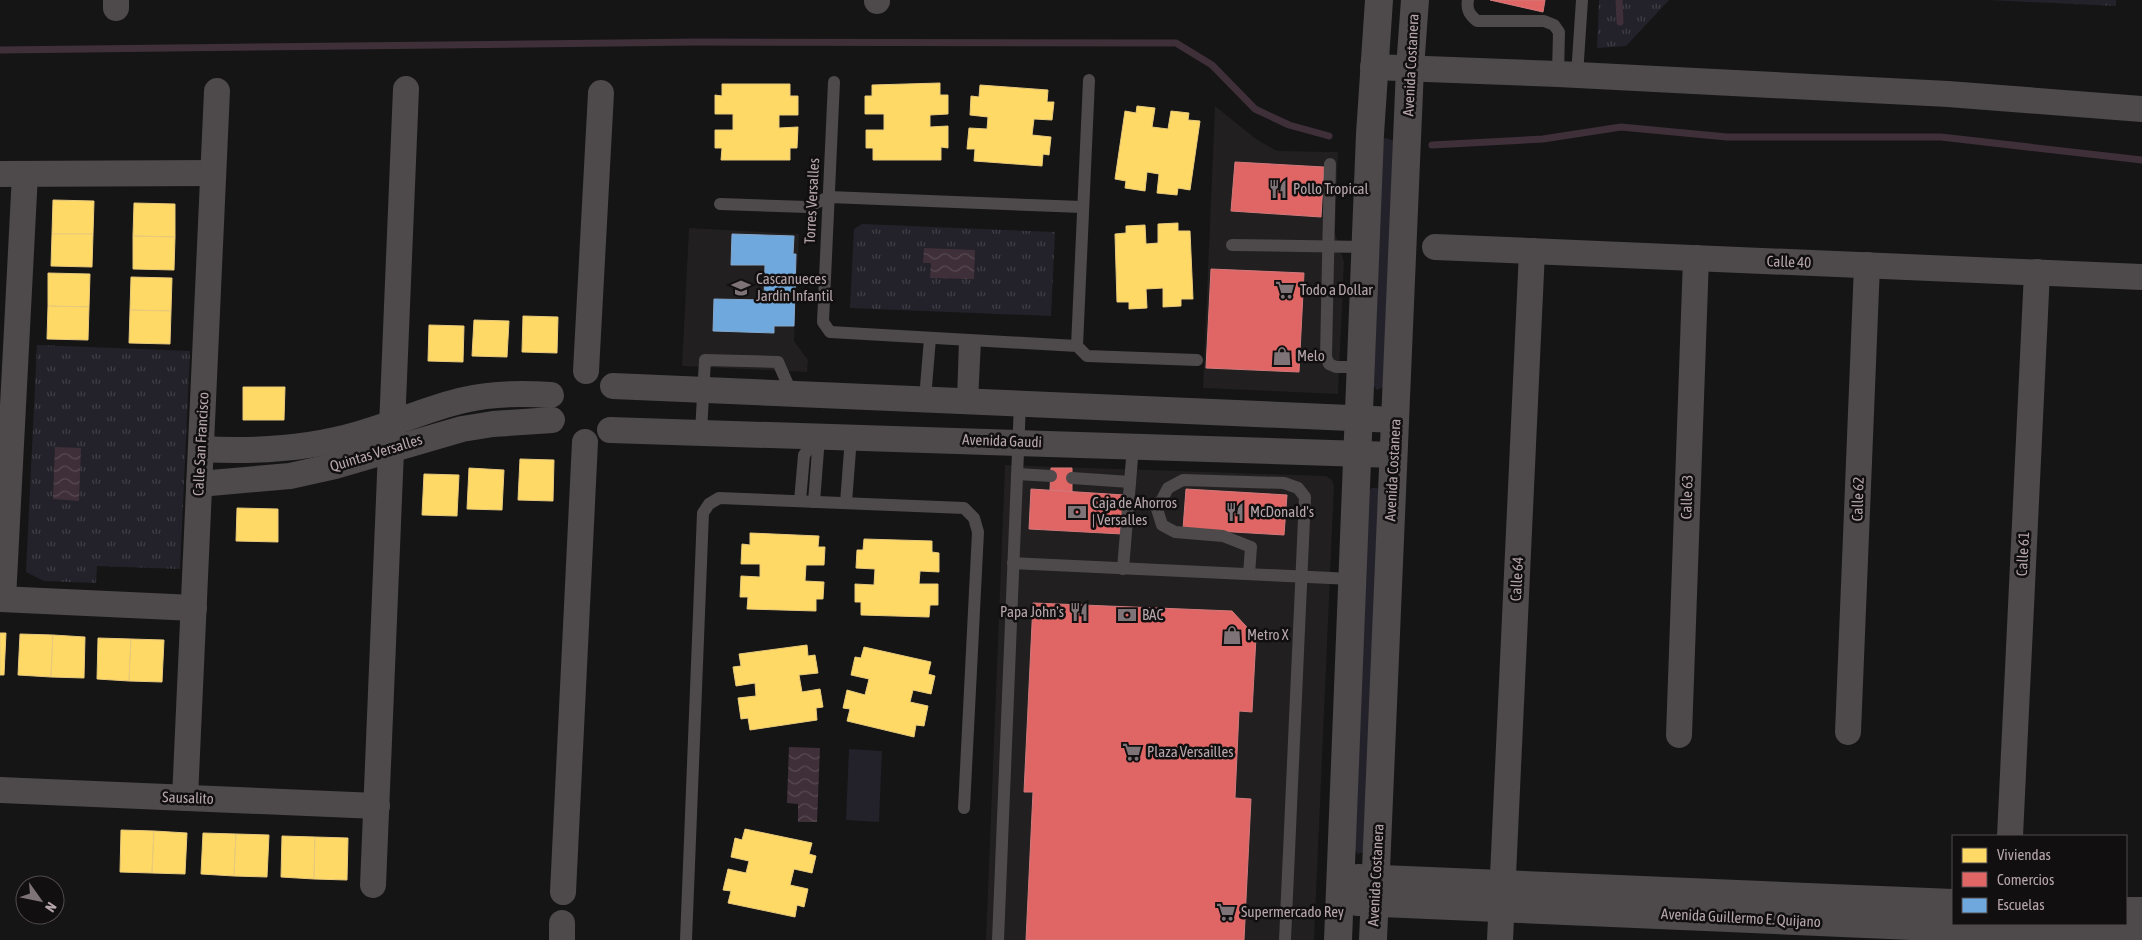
<svg xmlns="http://www.w3.org/2000/svg" width="2142" height="940" font-family="'Asap Condensed',sans-serif">
<style>
.built{fill:#211f1f}
.grass{fill:#23222a}
.park{fill:url(#park-tufts)}
.water{fill:url(#water-waves)}
.homes{fill:#ffd966;stroke:#e9ca7b}
.shops{fill:#e06666;stroke:#d3797b}
.schools{fill:#6fa8dc;stroke:#84a7cd}
.lines{fill:none;stroke-linecap:round;stroke-linejoin:round}
.stream{stroke:#3f2f38;stroke-width:7}
.service{stroke:#4e494a;stroke-width:12}
.minor{stroke:#4e494a;stroke-width:26}
.tertiary{stroke:#4e494a;stroke-width:28}
.labels{text-anchor:middle;stroke-width:5;stroke-linejoin:round;paint-order:stroke}
.street-label{font-size:15px;fill:#b6a6ab;stroke:#110f0f}
.poi-label{font-size:15px;fill:#b6a6ab;stroke:#110f0f;text-anchor:start}
</style>
<defs>
<pattern id="park-tufts" width="24" height="20" patternUnits="userSpaceOnUse" patternTransform="scale(1.25)"><rect width="24" height="20" fill="#23222a"/><path d="M3 7l-1-3M5 7V3M7 7l1-3M15 17l-1-3M17 17v-4M19 17l1-3" fill="none" stroke="#413f46"/></pattern>
<pattern id="water-waves" width="16" height="10" patternUnits="userSpaceOnUse" patternTransform="scale(1.25)"><rect width="16" height="10" fill="#3f2f38"/><path d="M0 5q4-4 8 0t8 0" fill="none" stroke="#584a52"/></pattern>
</defs>
<rect width="100%" height="100%" fill="#151515"/>
<g class="built">
<path d="M 1215,106 L 1256,139 L 1277,151 L 1338,152 L 1335,233 L 1344,262 L 1338,394 L 1203,388 Z"/>
<path d="M 689,228 L 799,234 L 794,341 L 808,360 L 807,372 L 682,366 Z"/>
<path d="M 1005,465 L 1326,476 L 1332,480 L 1334,486 L 1314,940 L 986,940 Z"/>
</g>
<g class="grass">
<path d="M 1385,138 L 1395,141 L 1385,386 L 1377,390 L 1374,386 L 1382,141 Z"/>
<path d="M 1372,488 L 1377,488 L 1381,493 L 1366,851 L 1358,854 L 1353,849 L 1367,492 Z"/>
<path d="M 849,749 L 882,751 L 879,822 L 846,820 Z"/>
</g>
<g class="park">
<path d="M 1599,0 L 1669,0 L 1626,46 L 1597,48 Z"/>
<path d="M 1989,0 L 2116,0 L 2116,6 Z"/>
<path d="M 862,224 L 1055,232 L 1051,316 L 850,308 L 854,229 Z"/>
<path d="M 37,345 L 190,351 L 180,569 L 97,566 L 96,583 L 44,581 L 26,572 Z"/>
</g>
<g class="water">
<path d="M 924,248 L 975,250 L 974,279 L 930,278 L 931,263 L 923,263 Z"/>
<path d="M 55,447 L 81,448 L 79,501 L 53,499 Z"/>
<path d="M 789,747 L 820,748 L 817,822 L 798,822 L 798,804 L 787,803 Z"/>
</g>
<g class="homes">
<path d="M 940,83 L 940,95 L 948,95 L 948,114 L 930,115 L 930,127 L 948,126 L 948,148 L 941,147 L 941,160 L 873,160 L 873,148 L 866,148 L 866,130 L 884,130 L 884,114 L 865,114 L 865,96 L 872,96 L 872,85 Z"/>
<path d="M 722,84 L 790,84 L 790,96 L 798,96 L 798,115 L 779,115 L 779,128 L 798,127 L 797,148 L 790,148 L 790,160 L 721,160 L 722,148 L 715,148 L 715,130 L 733,130 L 733,114 L 715,114 L 715,95 L 722,96 Z"/>
<path d="M 980,85 L 1048,90 L 1047,102 L 1054,102 L 1052,120 L 1034,119 L 1032,135 L 1051,137 L 1049,155 L 1043,154 L 1042,166 L 974,161 L 975,149 L 967,149 L 969,128 L 987,129 L 988,117 L 970,115 L 971,96 L 979,97 Z"/>
<path d="M 1137,106 L 1155,108 L 1152,127 L 1168,129 L 1171,111 L 1189,113 L 1188,120 L 1200,121 L 1190,190 L 1178,188 L 1177,195 L 1157,193 L 1159,174 L 1147,172 L 1145,191 L 1125,188 L 1126,181 L 1115,179 L 1125,111 L 1136,113 Z"/>
<path d="M 53,200 L 94,201 L 93,234 L 52,234 Z"/>
<path d="M 134,203 L 175,204 L 175,237 L 133,236 Z"/>
<path d="M 1178,223 L 1178,231 L 1190,231 L 1193,299 L 1181,299 L 1181,306 L 1163,307 L 1163,288 L 1146,289 L 1147,308 L 1129,309 L 1129,302 L 1117,302 L 1115,234 L 1126,233 L 1126,226 L 1145,225 L 1146,244 L 1158,243 L 1158,224 Z"/>
<path d="M 52,234 L 93,234 L 92,267 L 51,266 Z"/>
<path d="M 133,236 L 175,237 L 174,270 L 133,269 Z"/>
<path d="M 48,273 L 90,274 L 89,307 L 48,306 Z"/>
<path d="M 131,277 L 172,278 L 171,311 L 130,310 Z"/>
<path d="M 48,306 L 89,307 L 88,340 L 47,339 Z"/>
<path d="M 130,310 L 171,311 L 170,344 L 129,343 Z"/>
<path d="M 523,316 L 558,317 L 557,353 L 522,352 Z"/>
<path d="M 474,320 L 509,321 L 507,357 L 472,356 Z"/>
<path d="M 429,325 L 464,326 L 463,362 L 428,361 Z"/>
<path d="M 243,387 L 285,387 L 284,420 L 243,420 Z"/>
<path d="M 520,459 L 554,460 L 553,501 L 518,500 Z"/>
<path d="M 469,468 L 504,470 L 502,510 L 467,509 Z"/>
<path d="M 424,474 L 459,475 L 457,516 L 422,515 Z"/>
<path d="M 237,508 L 278,509 L 278,542 L 236,541 Z"/>
<path d="M 750,533 L 819,536 L 818,547 L 825,547 L 824,565 L 806,565 L 805,581 L 824,582 L 823,599 L 816,599 L 816,611 L 747,609 L 748,597 L 740,597 L 741,576 L 760,577 L 760,564 L 741,564 L 742,544 L 750,545 Z"/>
<path d="M 864,539 L 932,541 L 932,552 L 939,553 L 939,572 L 920,571 L 919,584 L 938,584 L 938,605 L 930,605 L 929,617 L 861,615 L 861,602 L 855,602 L 855,584 L 874,585 L 875,569 L 856,568 L 857,550 L 863,550 Z"/>
<path d="M 0,633 L 6,633 L 4,675 L 0,675 Z"/>
<path d="M 20,634 L 53,635 L 51,677 L 18,675 Z"/>
<path d="M 53,635 L 85,637 L 84,678 L 51,677 Z"/>
<path d="M 98,638 L 131,639 L 129,681 L 97,679 Z"/>
<path d="M 131,639 L 164,640 L 162,682 L 129,681 Z"/>
<path d="M 807,645 L 808,656 L 815,655 L 818,673 L 799,675 L 802,692 L 820,689 L 823,707 L 816,708 L 817,720 L 750,730 L 748,718 L 741,719 L 738,698 L 756,696 L 755,683 L 736,686 L 733,667 L 741,666 L 739,654 Z"/>
<path d="M 864,647 L 931,662 L 928,674 L 935,676 L 931,694 L 913,690 L 910,702 L 928,706 L 924,726 L 916,725 L 914,737 L 847,721 L 850,709 L 843,708 L 847,690 L 865,695 L 869,679 L 851,675 L 855,657 L 861,658 Z"/>
<path d="M 745,829 L 812,843 L 809,854 L 816,856 L 812,873 L 794,869 L 790,885 L 808,889 L 804,907 L 797,905 L 795,917 L 728,903 L 731,891 L 723,890 L 728,869 L 746,873 L 749,861 L 731,857 L 735,838 L 742,840 Z"/>
<path d="M 121,830 L 154,831 L 152,873 L 120,872 Z"/>
<path d="M 154,831 L 187,833 L 185,874 L 152,873 Z"/>
<path d="M 203,833 L 236,834 L 234,876 L 201,874 Z"/>
<path d="M 236,834 L 269,835 L 267,877 L 234,876 Z"/>
<path d="M 282,836 L 315,837 L 314,879 L 281,877 Z"/>
<path d="M 315,837 L 348,838 L 347,880 L 314,879 Z"/>
</g>
<g class="shops">
<path d="M 1490,0 L 1545,0 L 1543,12 Z"/>
<path d="M 1235,162 L 1324,167 L 1321,217 L 1231,211 Z"/>
<path d="M 1211,269 L 1304,273 L 1299,372 L 1206,368 Z"/>
<path d="M 1051,468 L 1072,468 L 1072,492 L 1050,490 Z"/>
<path d="M 1031,489 L 1124,495 L 1122,534 L 1029,529 Z"/>
<path d="M 1186,489 L 1287,495 L 1284,535 L 1183,529 Z"/>
<path d="M 1033,603 L 1232,611 L 1256,637 L 1252,712 L 1239,711 L 1235,798 L 1251,799 L 1244,940 L 1026,940 L 1033,792 L 1024,792 Z"/>
</g>
<path class="schools" d="M 732,234 L 794,236 L 793,254 L 796,254 L 794,326 L 774,326 L 774,333 L 713,331 L 714,299 L 764,300 L 765,265 L 731,265 Z"/>
<g class="lines">
<g class="stream">
<path d="M 1619,0 L 1620,22"/>
<path d="M 0,50 L 697,42 L 1176,43 L 1212,65 L 1255,109 L 1289,125 L 1329,136"/>
<path d="M 1432,145 L 1543,139 L 1621,127 L 1727,137 L 1941,137 L 2142,160"/>
</g>
<g class="service">
<path d="M 1468,0 C 1466,10 1470,15 1477,21 L 1544,21 L 1554,25 L 1559,32 L 1558,74"/>
<path d="M 1577,75 L 1582,0"/>
<path d="M 834,82 L 823,322 L 830,332 L 1077,346 L 1087,356 L 1197,360"/>
<path d="M 1330,164 L 1326,357 L 1329,364 L 1336,367 L 1360,367"/>
<path d="M 720,204 L 807,207 L 829,197 L 1082,207"/>
<path d="M 1232,245 L 1365,247"/>
<path d="M 1077,346 L 1089,80"/>
<path d="M 925,399 L 930,338"/>
<path d="M 963,401 L 965,340"/>
<path d="M 972,401 L 975,341"/>
<path d="M 701,432 L 705,360 L 778,362 L 792,394"/>
<path d="M 1017,474 L 1051,476"/>
<path d="M 1072,478 L 1130,482"/>
<path d="M 800,501 L 804,455 L 819,436"/>
<path d="M 814,502 L 819,437"/>
<path d="M 846,503 L 851,437"/>
<path d="M 1013,563 L 1352,579"/>
<path d="M 1123,569 L 1133,446"/>
<path d="M 1249,574 L 1251,547 L 1223,536 L 1175,532 L 1162,525 L 1157,509 L 1168,488 L 1183,480 L 1284,483 L 1298,488 L 1305,497 L 1285,940"/>
<path d="M 686,940 L 703,513 L 709,504 L 719,498 L 964,508 L 974,518 L 978,532 L 964,808"/>
<path d="M 998,940 L 1020,403"/>
</g>
<g class="minor">
<path d="M 116,0 L 116,8"/>
<path d="M 877,0 L 877,1"/>
<path d="M 1373,67 L 1558,74 L 1948,94 L 2142,109"/>
<path d="M 0,174 L 213,173"/>
<path d="M 1435,247 L 2142,277"/>
<path d="M 586,371 L 601,93"/>
<path d="M 613,386 L 1396,420"/>
<path d="M 610,430 L 1394,455"/>
<path d="M 201,449 C 254,452 308,449 359,434 C 395,424 428,408 464,400 C 493,393 522,393 551,395"/>
<path d="M 199,484 L 290,476 L 335,466 L 462,429 L 493,424 L 552,420"/>
<path d="M 0,599 L 194,608"/>
<path d="M 3,599 L 25,174"/>
<path d="M 1848,732 L 1867,265"/>
<path d="M 1679,735 L 1696,258"/>
<path d="M 0,790 L 377,806"/>
<path d="M 185,798 L 217,91"/>
<path d="M 2010,836 L 2037,272"/>
<path d="M 373,885 L 406,89"/>
<path d="M 563,892 L 585,442"/>
<path d="M 562,940 L 562,923"/>
<path d="M 1500,940 L 1532,251"/>
</g>
<g class="tertiary">
<path d="M 1358,878 L 1953,903"/>
<path d="M 1358,902 L 2142,936"/>
<path d="M 2126,911 L 2142,911"/>
<path d="M 1338,940 L 1370,134 L 1379,0"/>
<path d="M 1373,940 L 1410,68 L 1415,0"/>
</g>
</g>
<defs>
<g id="restaurant-bare" transform="scale(1.5)"><path d="M-5-6h1v4h1v-4h1v4h1v-4h1v5L-1.5 .5V6h-2V.5L-5-1ZM5-6V6H3V1.5H1.5Q1.5-4 5-6Z" fill="#7e7376" stroke="#110f0f" stroke-width="2.5" paint-order="stroke"/></g>
<g id="school-bare" transform="scale(1.5)"><path d="M0-5L7-2L0 1L-7-2ZM-4 1L0 2.5L4 1V4Q0 6-4 4Z" fill="#7e7376" stroke="#110f0f" stroke-width="2.5" paint-order="stroke"/></g>
<g id="supermarket-bare" transform="scale(1.5)"><path d="M-6-5.5h2.5l.6 2H6L4.5 2H-2.5L-4.4-4H-6ZM-1.5 3.2a1.3 1.3 0 1 0 .1 0ZM3 3.2a1.3 1.3 0 1 0 .1 0Z" fill="#7e7376" stroke="#110f0f" stroke-width="2.5" paint-order="stroke"/></g>
<g id="shop-bare" transform="scale(1.5)"><path d="M-5-2.5h2.3a2.7 3.5 0 0 1 5.4 0H5L5.5 6h-11ZM-1.5-2.5h3a1.5 2.3 0 0 0-3 0Z" fill="#7e7376" stroke="#110f0f" stroke-width="2.5" paint-order="stroke"/></g>
<g id="bank-bare" transform="scale(1.5)"><path d="M-6-4H6V4H-6ZM0-2.3a2.3 2.3 0 1 0 0 4.6a2.3 2.3 0 1 0 0-4.6Z" fill="#7e7376" stroke="#110f0f" stroke-width="2.5" paint-order="stroke"/></g>
</defs>
<g fill-rule="evenodd">
<use href="#restaurant-bare" x="1278" y="189"/>
<use href="#school-bare" x="741" y="288"/>
<use href="#supermarket-bare" x="1285" y="290"/>
<use href="#shop-bare" x="1282" y="356"/>
<use href="#bank-bare" x="1077" y="512"/>
<use href="#restaurant-bare" x="1235" y="512"/>
<use href="#restaurant-bare" x="1079" y="612"/>
<use href="#bank-bare" x="1127" y="615"/>
<use href="#shop-bare" x="1232" y="635"/>
<use href="#supermarket-bare" x="1132" y="752"/>
<use href="#supermarket-bare" x="1226" y="912"/>
</g>
<g class="labels">
<g class="street-label">
<text transform="translate(1411 65) rotate(-87)" y="5">Avenida Costanera</text>
<text transform="translate(812 201) rotate(-87)" y="5">Torres Versalles</text>
<text transform="translate(1789 262) rotate(2)" y="5">Calle 40</text>
<text transform="translate(1002 441) rotate(2)" y="5">Avenida Gaudi</text>
<text transform="translate(201 444) rotate(-87)" y="5">Calle San Francisco</text>
<text transform="translate(376 453) rotate(-17)" y="5">Quintas Versalles</text>
<text transform="translate(1393 470) rotate(-87)" y="5">Avenida Costanera</text>
<text transform="translate(1687 497) rotate(-88)" y="5">Calle 63</text>
<text transform="translate(1858 499) rotate(-88)" y="5">Calle 62</text>
<text transform="translate(2023 554) rotate(-87)" y="5">Calle 61</text>
<text transform="translate(1517 579) rotate(-87)" y="5">Calle 64</text>
<text transform="translate(188 798) rotate(2)" y="5">Sausalito</text>
<text transform="translate(1376 875) rotate(-87)" y="5">Avenida Costanera</text>
<text transform="translate(1741 918) rotate(3)" y="5">Avenida Guillermo E. Quijano</text>
</g>
<g class="poi-label">
<text x="1293" y="194">Pollo Tropical</text>
<text x="756" y="284">Cascanueces<tspan x="756" dy="17">Jardín Infantil</tspan></text>
<text x="1300" y="295">Todo a Dollar</text>
<text x="1297" y="361">Melo</text>
<text x="1092" y="508">Caja de Ahorros<tspan x="1092" dy="17">| Versalles</tspan></text>
<text x="1250" y="517">McDonald's</text>
<text x="1064" y="617" text-anchor="end">Papa John's</text>
<text x="1142" y="620">BAC</text>
<text x="1247" y="640">Metro X</text>
<text x="1147" y="757">Plaza Versailles</text>
<text x="1241" y="917">Supermercado Rey</text>
</g>
</g>
<rect x="1952" y="835" width="175" height="90" fill="#110f0f" stroke="#534b4d"/>
<rect x="1962" y="848" width="25" height="15" fill="#ffd966" stroke="#534b4d"/>
<text x="1997" y="860" font-size="15" fill="#b6a6ab">Viviendas</text>
<rect x="1962" y="872" width="25" height="15" fill="#e06666" stroke="#534b4d"/>
<text x="1997" y="885" font-size="15" fill="#b6a6ab">Comercios</text>
<rect x="1962" y="898" width="25" height="15" fill="#6fa8dc" stroke="#534b4d"/>
<text x="1997" y="910" font-size="15" fill="#b6a6ab">Escuelas</text>
<g transform="translate(40 900) rotate(123)"><circle r="24" fill="#110f0f" stroke="#534b4d"/>
<path d="M0-4L9 19L0 12L-9 19Z" fill="#7e7376"/>
<text y="-8" font-size="14" font-weight="bold" text-anchor="middle" fill="#b6a6ab">N</text>
</g>
</svg>
